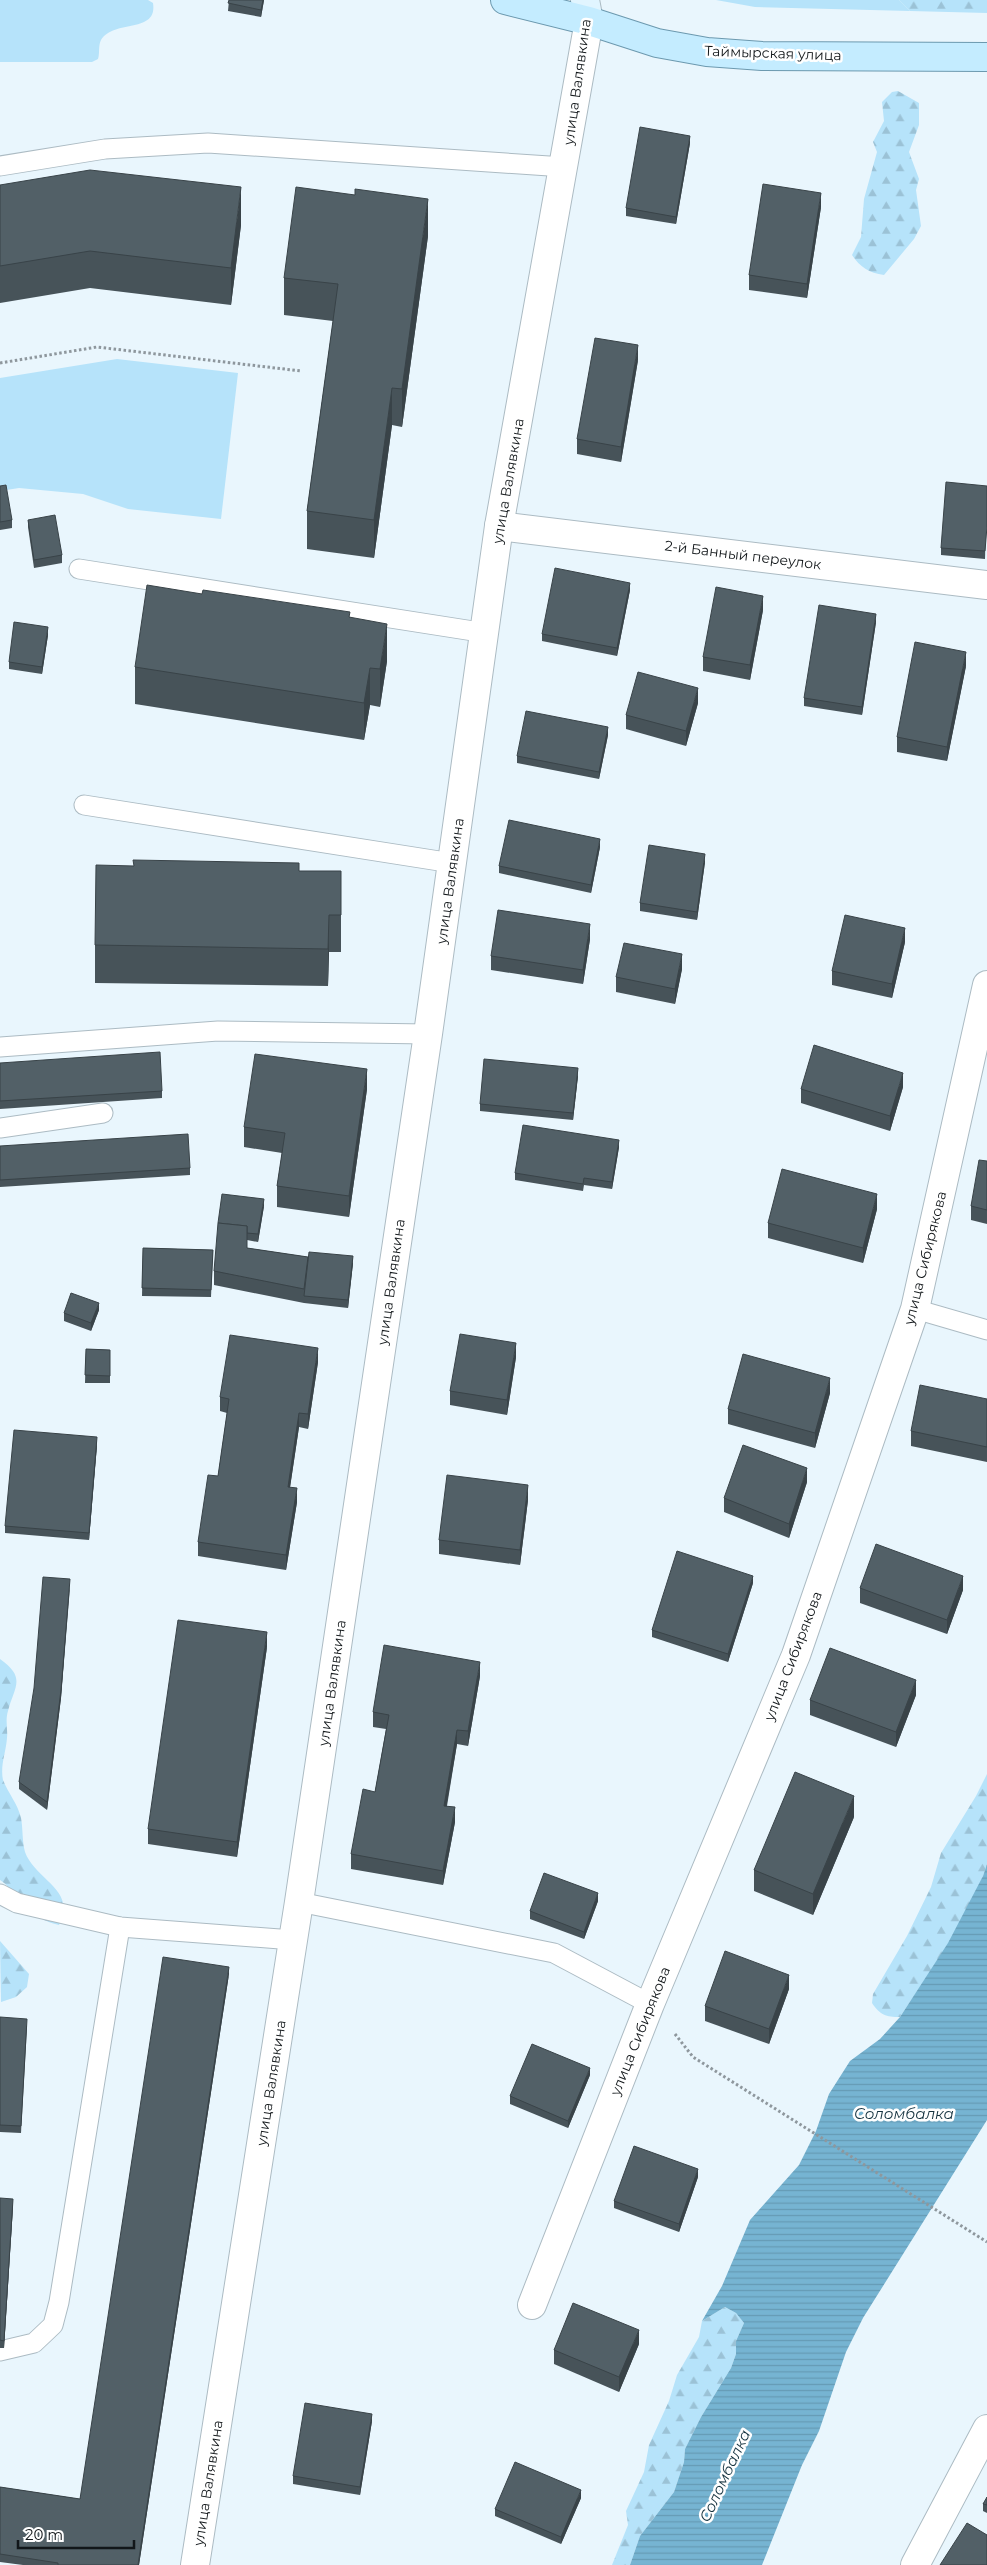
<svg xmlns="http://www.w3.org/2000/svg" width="987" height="2565" font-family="Montserrat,sans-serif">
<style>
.green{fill:#b6e3fa}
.forest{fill:url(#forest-firs)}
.water{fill:url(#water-rules)}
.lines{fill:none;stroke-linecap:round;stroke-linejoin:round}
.lane-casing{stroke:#acbbc3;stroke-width:21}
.street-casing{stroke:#acbbc3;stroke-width:30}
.secondary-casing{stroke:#acbbc3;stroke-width:30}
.primary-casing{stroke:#6c99af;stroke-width:30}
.path{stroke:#8e979d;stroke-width:3;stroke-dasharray:2.5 2.5;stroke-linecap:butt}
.lane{stroke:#fff;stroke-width:19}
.street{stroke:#fff;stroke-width:28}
.secondary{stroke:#e1f5ff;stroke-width:28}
.primary{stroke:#c4ecff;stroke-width:28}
.wall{fill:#475359}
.shaded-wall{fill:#394348}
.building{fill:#526067;stroke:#394348}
.labels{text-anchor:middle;stroke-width:5;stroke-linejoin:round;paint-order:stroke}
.street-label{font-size:14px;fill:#12171a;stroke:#fff}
.water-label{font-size:15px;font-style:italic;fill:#153340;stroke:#fff}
</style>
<defs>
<pattern id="forest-firs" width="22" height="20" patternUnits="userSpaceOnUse" patternTransform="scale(1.25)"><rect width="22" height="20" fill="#b6e3fa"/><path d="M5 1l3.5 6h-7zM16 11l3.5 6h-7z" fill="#9bc2d6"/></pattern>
<pattern id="water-rules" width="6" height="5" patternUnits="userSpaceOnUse" patternTransform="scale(1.25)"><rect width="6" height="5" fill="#76b4d2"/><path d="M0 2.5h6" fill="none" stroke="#659ab4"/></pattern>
</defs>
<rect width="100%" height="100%" fill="#e9f6fd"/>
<g class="green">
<path d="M 0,0 L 148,0 L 153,3 C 158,34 114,19 101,40 C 98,46 100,53 98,59 L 92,62 L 0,62 Z"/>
<path d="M 716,0 L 899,0 L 910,11 L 755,7 Z"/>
<path d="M 117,359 L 238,373 L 221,519 L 128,509 L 83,494 L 19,488 L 0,491 L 0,378 Z"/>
</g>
<g class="forest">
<path d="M 899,0 L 987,0 L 987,13 L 910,11 Z"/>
<path d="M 898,91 L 919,103 L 919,125 L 909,152 L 919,179 L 916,190 L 921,226 L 914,239 L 884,275 C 869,273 860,267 852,255 L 861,237 L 864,199 L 877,152 L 873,142 L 884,121 L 882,102 L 892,92 Z"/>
<path d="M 0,1659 C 27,1678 14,1687 8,1711 C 5,1721 8,1729 7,1738 C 6,1752 0,1766 3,1780 C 8,1793 18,1804 21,1818 C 23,1828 22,1841 25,1852 C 35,1880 78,1890 59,1925 C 44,1922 25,1911 16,1898 C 10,1890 8,1885 0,1880 Z"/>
<path d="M 987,1774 L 987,1864 C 971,1917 930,1971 900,2017 C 886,2017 880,2015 872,2003 L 873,1994 L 907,1936 L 931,1887 L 941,1853 L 976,1796 Z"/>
<path d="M 0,1941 L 29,1974 L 27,1987 L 16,1997 L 1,2002 Z"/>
<path d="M 725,2307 L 736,2313 L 744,2323 L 736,2341 L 736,2354 L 731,2368 L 701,2417 L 685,2449 L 684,2462 L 674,2492 L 640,2536 L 630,2565 L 612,2565 L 628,2525 L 626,2511 L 644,2472 L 649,2445 L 669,2401 L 677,2375 L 699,2337 L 702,2321 Z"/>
</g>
<path class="water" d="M 987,1864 L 987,2120 L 863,2318 L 846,2352 L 819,2431 L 802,2465 L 762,2565 L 630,2565 L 640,2536 L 674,2492 L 684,2462 L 685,2449 L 701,2417 L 731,2368 L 736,2354 L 736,2341 L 744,2323 L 736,2313 L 725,2307 L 702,2321 L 722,2286 L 750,2220 L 799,2165 L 816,2131 L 829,2094 L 850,2061 L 880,2039 L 900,2017 L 948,1943 L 983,1876 Z"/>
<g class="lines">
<g class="lane-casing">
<g id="lane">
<path d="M 0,166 L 105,149 L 208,143 L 564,167"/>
<path d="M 79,569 L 486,633"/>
<path d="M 84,805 L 452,863"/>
<path d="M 0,1047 L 218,1031 L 428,1034"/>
<path d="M 0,1128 L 103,1113"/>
<path d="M 915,1309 L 987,1330"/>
<path d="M 0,1894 L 17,1903 L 120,1927 L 293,1940"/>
<path d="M 299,1902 L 554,1953 L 650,2004"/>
<path d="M 0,2351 L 34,2343 L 53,2325 L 59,2302 L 120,1927"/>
</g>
</g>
<g class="street-casing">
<g id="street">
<path d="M 499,526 L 987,585"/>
<path d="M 532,2305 L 650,2004 L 796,1655 L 915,1309 L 987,985"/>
<path d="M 195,2565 L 299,1902 L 428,1034 L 499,526 L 589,21"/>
<path d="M 915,2565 L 987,2429"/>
</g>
</g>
<g class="secondary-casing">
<path id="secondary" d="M 585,0 L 589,21"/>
</g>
<g class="primary-casing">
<path id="primary" d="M 505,0 L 589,21 L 657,43 L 707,52 L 762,56 L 987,57"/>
</g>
<g class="path">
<path d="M 0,363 L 97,347 L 301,371"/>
<path d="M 675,2034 L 693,2057 L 987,2242"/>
</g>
<use href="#lane" class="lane"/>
<use href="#street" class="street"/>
<use href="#secondary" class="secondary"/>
<use href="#primary" class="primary"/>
</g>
<g class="wall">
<path d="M 229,0 L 264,0 L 261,17 L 228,11 Z"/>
<path d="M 690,143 L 676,224 L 626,216 L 626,208 Z"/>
<path d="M 0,185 L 241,225 L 231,305 L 90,288 L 0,303 Z"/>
<path d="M 821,207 L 807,298 L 749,290 L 749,275 Z"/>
<path d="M 428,236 L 402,427 L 392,425 L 374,558 L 307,549 L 307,511 L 333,321 L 284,315 L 284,278 Z"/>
<path d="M 638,360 L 621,462 L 577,454 L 577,439 Z"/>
<path d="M 0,486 L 12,520 L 12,528 L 0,530 Z"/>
<path d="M 987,486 L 985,559 L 941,555 L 941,548 Z"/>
<path d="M 28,520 L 62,555 L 62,563 L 34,568 L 28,527 Z"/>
<path d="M 630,590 L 617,656 L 542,641 L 542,634 Z"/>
<path d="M 202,594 L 350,617 L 387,661 L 380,707 L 370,705 L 364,740 L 135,704 L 135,667 Z"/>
<path d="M 763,610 L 750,680 L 703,671 L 703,657 Z"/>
<path d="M 876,622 L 862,715 L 804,706 L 804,698 Z"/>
<path d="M 48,635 L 42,674 L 9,669 L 9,662 Z"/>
<path d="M 966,666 L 947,761 L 897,752 L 897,737 Z"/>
<path d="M 698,703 L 686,746 L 626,729 L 626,715 Z"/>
<path d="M 608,735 L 599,779 L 517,763 L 517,756 Z"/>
<path d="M 600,847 L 591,893 L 499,873 L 499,866 Z"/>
<path d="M 705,862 L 697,920 L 640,911 L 640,903 Z"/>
<path d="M 299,871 L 341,871 L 341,952 L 329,952 L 328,986 L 95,983 L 95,945 Z"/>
<path d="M 590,939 L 583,984 L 491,970 L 491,956 Z"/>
<path d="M 905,942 L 892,998 L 832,985 L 832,971 Z"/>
<path d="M 682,969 L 675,1004 L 616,992 L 616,977 Z"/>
<path d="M 0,1063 L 162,1091 L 162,1098 L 0,1109 Z"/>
<path d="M 578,1076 L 573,1120 L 480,1111 L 480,1104 Z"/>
<path d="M 903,1087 L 890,1131 L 801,1103 L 801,1089 Z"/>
<path d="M 367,1089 L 349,1217 L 277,1207 L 277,1186 L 282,1153 L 244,1147 L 244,1127 Z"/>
<path d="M 0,1146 L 190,1168 L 190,1175 L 0,1187 Z"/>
<path d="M 619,1147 L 612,1189 L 584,1185 L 583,1191 L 515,1180 L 515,1173 Z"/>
<path d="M 987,1161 L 987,1224 L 971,1220 L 971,1206 Z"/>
<path d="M 264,1206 L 258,1242 L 247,1240 L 247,1248 L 308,1257 L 353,1263 L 348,1308 L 304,1303 L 214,1285 L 214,1271 Z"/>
<path d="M 877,1209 L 863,1263 L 768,1238 L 768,1223 Z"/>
<path d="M 143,1248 L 213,1250 L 211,1297 L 142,1296 Z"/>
<path d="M 99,1310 L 91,1331 L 64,1321 L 64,1313 Z"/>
<path d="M 86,1349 L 110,1350 L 110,1383 L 85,1383 Z"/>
<path d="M 516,1357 L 507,1415 L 450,1405 L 450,1391 Z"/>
<path d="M 318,1362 L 308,1429 L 299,1427 L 290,1487 L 297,1502 L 286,1570 L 198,1556 L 198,1542 L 218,1476 L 227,1413 L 220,1411 L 220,1397 Z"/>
<path d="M 830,1393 L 815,1448 L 728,1424 L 728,1409 Z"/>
<path d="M 987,1399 L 987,1462 L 911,1446 L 911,1431 Z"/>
<path d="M 97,1445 L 89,1540 L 5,1533 L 5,1526 Z"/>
<path d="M 807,1482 L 789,1538 L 724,1512 L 724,1498 Z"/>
<path d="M 528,1500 L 520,1565 L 439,1554 L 439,1540 Z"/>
<path d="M 753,1583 L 728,1662 L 652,1637 L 652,1630 Z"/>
<path d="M 70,1587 L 61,1698 L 47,1810 L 19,1789 L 19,1782 Z"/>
<path d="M 860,1588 L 963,1590 L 947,1634 L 860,1603 Z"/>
<path d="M 267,1647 L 237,1857 L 148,1844 L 148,1829 Z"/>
<path d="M 480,1676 L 468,1746 L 457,1744 L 447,1806 L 455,1822 L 443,1885 L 351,1869 L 351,1854 L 375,1792 L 386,1729 L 373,1727 L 373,1712 Z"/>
<path d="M 916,1695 L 896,1747 L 810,1715 L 810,1700 Z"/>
<path d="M 854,1817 L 813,1915 L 754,1891 L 754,1870 Z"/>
<path d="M 598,1901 L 584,1939 L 530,1919 L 530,1911 Z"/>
<path d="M 229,1974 L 139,2565 L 23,2565 L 0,2562 L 0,2487 L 80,2499 Z"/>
<path d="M 789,1989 L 769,2044 L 705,2021 L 705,2006 Z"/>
<path d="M 0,2017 L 27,2026 L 21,2133 L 0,2132 Z"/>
<path d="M 590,2075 L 568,2128 L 510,2104 L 510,2096 Z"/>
<path d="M 698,2177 L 679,2232 L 614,2208 L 614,2201 Z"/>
<path d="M 0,2198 L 13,2206 L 4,2348 L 0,2348 Z"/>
<path d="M 639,2344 L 619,2392 L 554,2364 L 554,2350 Z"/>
<path d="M 372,2421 L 360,2495 L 293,2484 L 293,2476 Z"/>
<path d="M 987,2497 L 987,2513 L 983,2511 L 983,2504 Z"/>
<path d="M 581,2498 L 561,2544 L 495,2516 L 495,2509 Z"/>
</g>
<g class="shaded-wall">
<path d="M 263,0 L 264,0 L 261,17 L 261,10 Z"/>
<path d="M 690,136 L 690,143 L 676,224 L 676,217 Z"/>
<path d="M 241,187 L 241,225 L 231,305 L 231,268 Z"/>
<path d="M 821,193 L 821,207 L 807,298 L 807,284 Z"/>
<path d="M 428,199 L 428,236 L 402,427 L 402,389 Z"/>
<path d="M 638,345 L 638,360 L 621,462 L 621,447 Z"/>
<path d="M 392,388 L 392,425 L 374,558 L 374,520 Z"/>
<path d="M 630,583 L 630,590 L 617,656 L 617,648 Z"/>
<path d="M 763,596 L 763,610 L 750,680 L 750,665 Z"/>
<path d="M 876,614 L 876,622 L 862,715 L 862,707 Z"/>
<path d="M 387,624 L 387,661 L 380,707 L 380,669 Z"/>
<path d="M 48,627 L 48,635 L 42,674 L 42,667 Z"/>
<path d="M 966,652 L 966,666 L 947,761 L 947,747 Z"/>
<path d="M 370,668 L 370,705 L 364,740 L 364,703 Z"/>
<path d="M 698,688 L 698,703 L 686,746 L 686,731 Z"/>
<path d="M 608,727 L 608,735 L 599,779 L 599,772 Z"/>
<path d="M 600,839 L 600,847 L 591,893 L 591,885 Z"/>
<path d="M 705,854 L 705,862 L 697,920 L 697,912 Z"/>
<path d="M 329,915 L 329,952 L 328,986 L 328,949 Z"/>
<path d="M 590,924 L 590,939 L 583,984 L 583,970 Z"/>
<path d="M 905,928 L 905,942 L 892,998 L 892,984 Z"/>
<path d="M 682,954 L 682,969 L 675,1004 L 675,989 Z"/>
<path d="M 578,1068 L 578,1076 L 573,1120 L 573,1113 Z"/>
<path d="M 367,1069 L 367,1089 L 349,1217 L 349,1196 Z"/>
<path d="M 903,1073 L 903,1087 L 890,1131 L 890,1116 Z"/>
<path d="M 619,1140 L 619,1147 L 612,1189 L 612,1182 Z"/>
<path d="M 877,1194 L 877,1209 L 863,1263 L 863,1248 Z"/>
<path d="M 264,1199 L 264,1206 L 258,1242 L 258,1234 Z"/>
<path d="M 353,1256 L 353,1263 L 348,1308 L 348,1300 Z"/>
<path d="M 99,1303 L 99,1310 L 91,1331 L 91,1323 Z"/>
<path d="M 516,1343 L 516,1357 L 507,1415 L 507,1400 Z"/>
<path d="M 318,1348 L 318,1362 L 308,1429 L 308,1414 Z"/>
<path d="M 830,1378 L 830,1393 L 815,1448 L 815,1433 Z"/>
<path d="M 299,1413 L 299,1427 L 288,1501 L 288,1487 Z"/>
<path d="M 97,1437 L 97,1445 L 89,1540 L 89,1533 Z"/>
<path d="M 807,1468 L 807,1482 L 789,1538 L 789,1524 Z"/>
<path d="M 528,1485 L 528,1500 L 520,1565 L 520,1550 Z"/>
<path d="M 297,1488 L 297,1502 L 286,1570 L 286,1555 Z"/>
<path d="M 753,1576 L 753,1583 L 728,1662 L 728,1654 Z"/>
<path d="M 963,1576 L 963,1590 L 947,1634 L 947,1620 Z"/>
<path d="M 70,1579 L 61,1698 L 47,1810 L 47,1802 Z"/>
<path d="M 267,1632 L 267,1647 L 237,1857 L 237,1842 Z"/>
<path d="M 480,1662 L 480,1676 L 468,1746 L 468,1731 Z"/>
<path d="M 916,1680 L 916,1695 L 896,1747 L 896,1732 Z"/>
<path d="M 457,1730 L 457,1744 L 444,1820 L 444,1806 Z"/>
<path d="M 854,1796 L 854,1817 L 813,1915 L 813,1894 Z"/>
<path d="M 455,1807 L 455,1822 L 443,1885 L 443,1871 Z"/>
<path d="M 598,1893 L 598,1901 L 584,1939 L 584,1932 Z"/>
<path d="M 229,1967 L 229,1974 L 139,2565 L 138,2565 Z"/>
<path d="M 789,1975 L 789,1989 L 769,2044 L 769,2029 Z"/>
<path d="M 590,2068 L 590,2075 L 568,2128 L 568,2121 Z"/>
<path d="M 698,2169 L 698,2177 L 679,2232 L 679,2224 Z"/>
<path d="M 13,2199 L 13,2206 L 4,2348 L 4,2341 Z"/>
<path d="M 639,2330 L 639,2344 L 619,2392 L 619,2377 Z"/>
<path d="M 372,2414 L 372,2421 L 360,2495 L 360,2487 Z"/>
<path d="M 581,2490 L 581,2498 L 561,2544 L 561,2537 Z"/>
</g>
<g class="building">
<path d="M 229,0 L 263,0 L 261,10 L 228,3 Z"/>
<path d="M 640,127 L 690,136 L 676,217 L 626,208 Z"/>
<path d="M 90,170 L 241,187 L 231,268 L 90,251 L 0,266 L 0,185 Z"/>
<path d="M 763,184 L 821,193 L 807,284 L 749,275 Z"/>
<path d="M 296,187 L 355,195 L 355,189 L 428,199 L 402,389 L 392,388 L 374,520 L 307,511 L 338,284 L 284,278 Z"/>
<path d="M 595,338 L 638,345 L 621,447 L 577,439 Z"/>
<path d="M 946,482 L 987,486 L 987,526 L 985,551 L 941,548 Z"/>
<path d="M 6,485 L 12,520 L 0,522 L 0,486 Z"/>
<path d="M 55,515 L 62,555 L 34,560 L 28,520 Z"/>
<path d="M 555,568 L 630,583 L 617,648 L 542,634 Z"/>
<path d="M 147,585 L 202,594 L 203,590 L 350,612 L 349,617 L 387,624 L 380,669 L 370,668 L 364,703 L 135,667 Z"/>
<path d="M 716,587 L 763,596 L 750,665 L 703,657 Z"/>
<path d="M 819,605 L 876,614 L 862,707 L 804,698 Z"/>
<path d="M 14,622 L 48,627 L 42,667 L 9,662 Z"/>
<path d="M 915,642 L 966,652 L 947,747 L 897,737 Z"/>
<path d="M 638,672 L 698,688 L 686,731 L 626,715 Z"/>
<path d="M 526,711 L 608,727 L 599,772 L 517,756 Z"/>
<path d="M 509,820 L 600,839 L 591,885 L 499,866 Z"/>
<path d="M 649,845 L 705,854 L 697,912 L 640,903 Z"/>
<path d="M 133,860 L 299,863 L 299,871 L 341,871 L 341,915 L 329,915 L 328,949 L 95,945 L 96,865 L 134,866 Z"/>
<path d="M 498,910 L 590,924 L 583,970 L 491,956 Z"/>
<path d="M 845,915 L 905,928 L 892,984 L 832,971 Z"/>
<path d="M 624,943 L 682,954 L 675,989 L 616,977 Z"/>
<path d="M 814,1045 L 903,1073 L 890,1116 L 801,1089 Z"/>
<path d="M 160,1052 L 162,1091 L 0,1101 L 0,1063 Z"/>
<path d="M 255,1054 L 367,1069 L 349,1196 L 277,1186 L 285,1133 L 244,1127 Z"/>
<path d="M 484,1059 L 578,1068 L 573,1113 L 480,1104 Z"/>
<path d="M 523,1125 L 619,1140 L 612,1182 L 584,1178 L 583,1184 L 515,1173 Z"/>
<path d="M 188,1134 L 190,1168 L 0,1180 L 0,1146 Z"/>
<path d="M 979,1160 L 987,1161 L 987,1210 L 971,1206 Z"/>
<path d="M 782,1169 L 877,1194 L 863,1248 L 768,1223 Z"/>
<path d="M 222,1194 L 264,1199 L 258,1234 L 247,1233 L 247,1226 L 218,1223 Z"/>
<path d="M 218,1223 L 247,1226 L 247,1248 L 308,1257 L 304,1289 L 214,1271 Z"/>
<path d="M 143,1248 L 213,1250 L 211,1290 L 142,1288 Z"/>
<path d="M 309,1252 L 353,1256 L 348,1300 L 304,1296 Z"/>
<path d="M 71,1293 L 99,1303 L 91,1323 L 64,1313 Z"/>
<path d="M 460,1334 L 516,1343 L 507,1400 L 450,1391 Z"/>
<path d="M 230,1335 L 318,1348 L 308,1414 L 299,1413 L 288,1487 L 297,1488 L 286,1555 L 198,1542 L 208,1475 L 218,1476 L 229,1399 L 220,1397 Z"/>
<path d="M 86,1349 L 110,1350 L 110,1376 L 85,1375 Z"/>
<path d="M 743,1354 L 830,1378 L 815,1433 L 728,1409 Z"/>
<path d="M 920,1385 L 987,1399 L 987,1447 L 911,1431 Z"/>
<path d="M 14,1430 L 97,1437 L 89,1533 L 5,1526 Z"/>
<path d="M 743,1445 L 807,1468 L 789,1524 L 724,1498 Z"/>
<path d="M 447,1475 L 528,1485 L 520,1550 L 439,1540 Z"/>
<path d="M 876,1544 L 963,1576 L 947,1620 L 860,1588 Z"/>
<path d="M 677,1551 L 753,1576 L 728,1654 L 652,1630 Z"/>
<path d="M 43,1577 L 70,1579 L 61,1690 L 47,1802 L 19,1782 L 34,1688 Z"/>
<path d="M 178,1620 L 267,1632 L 237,1842 L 148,1829 Z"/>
<path d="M 384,1645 L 480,1662 L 468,1731 L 457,1730 L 444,1806 L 455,1807 L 443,1871 L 351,1854 L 363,1789 L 375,1792 L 389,1715 L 373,1712 Z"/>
<path d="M 830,1648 L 916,1680 L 896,1732 L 810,1700 Z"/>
<path d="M 795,1772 L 854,1796 L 813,1894 L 754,1870 Z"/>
<path d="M 544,1873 L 598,1893 L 584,1932 L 530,1911 Z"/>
<path d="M 725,1951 L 789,1975 L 769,2029 L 705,2006 Z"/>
<path d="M 163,1957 L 229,1967 L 138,2565 L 58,2565 L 58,2563 L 0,2554 L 0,2487 L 80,2499 Z"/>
<path d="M 0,2017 L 27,2019 L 21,2126 L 0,2125 Z"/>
<path d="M 532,2044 L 590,2068 L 568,2121 L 510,2096 Z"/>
<path d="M 634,2146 L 698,2169 L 679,2224 L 614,2201 Z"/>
<path d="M 0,2198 L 13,2199 L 4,2341 L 0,2340 Z"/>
<path d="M 573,2303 L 639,2330 L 619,2377 L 554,2350 Z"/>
<path d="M 305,2403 L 372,2414 L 360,2487 L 293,2476 Z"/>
<path d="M 515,2462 L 581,2490 L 561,2537 L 495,2509 Z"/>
<path d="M 987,2497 L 987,2505 L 983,2504 Z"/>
<path d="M 967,2523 L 987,2535 L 987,2565 L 940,2565 Z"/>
</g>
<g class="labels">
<g class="street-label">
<text transform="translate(773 53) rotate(2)" y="5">Таймырская улица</text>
<text transform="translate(577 82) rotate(-82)" y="5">улица Валявкина</text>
<text transform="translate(508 481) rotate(-80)" y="5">улица Валявкина</text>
<text transform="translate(743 555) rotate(7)" y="5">2-й Банный переулок</text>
<text transform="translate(450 881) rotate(-82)" y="5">улица Валявкина</text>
<text transform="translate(925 1258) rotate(-76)" y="5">улица Сибирякова</text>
<text transform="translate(391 1282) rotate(-82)" y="5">улица Валявкина</text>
<text transform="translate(793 1656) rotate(-69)" y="5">улица Сибирякова</text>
<text transform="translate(332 1683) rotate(-82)" y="5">улица Валявкина</text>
<text transform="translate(640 2031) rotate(-68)" y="5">улица Сибирякова</text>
<text transform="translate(271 2083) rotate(-81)" y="5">улица Валявкина</text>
<text transform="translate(208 2483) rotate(-81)" y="5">улица Валявкина</text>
</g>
<g class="water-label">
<text x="904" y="2119">Соломбалка</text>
<text transform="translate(725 2476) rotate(-65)" y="5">Соломбалка</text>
</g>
</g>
<path d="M18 2540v8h116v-8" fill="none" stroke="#12171a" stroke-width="2.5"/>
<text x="25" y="2540" font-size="15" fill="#12171a" stroke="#ffffff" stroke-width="4" paint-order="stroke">20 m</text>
</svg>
